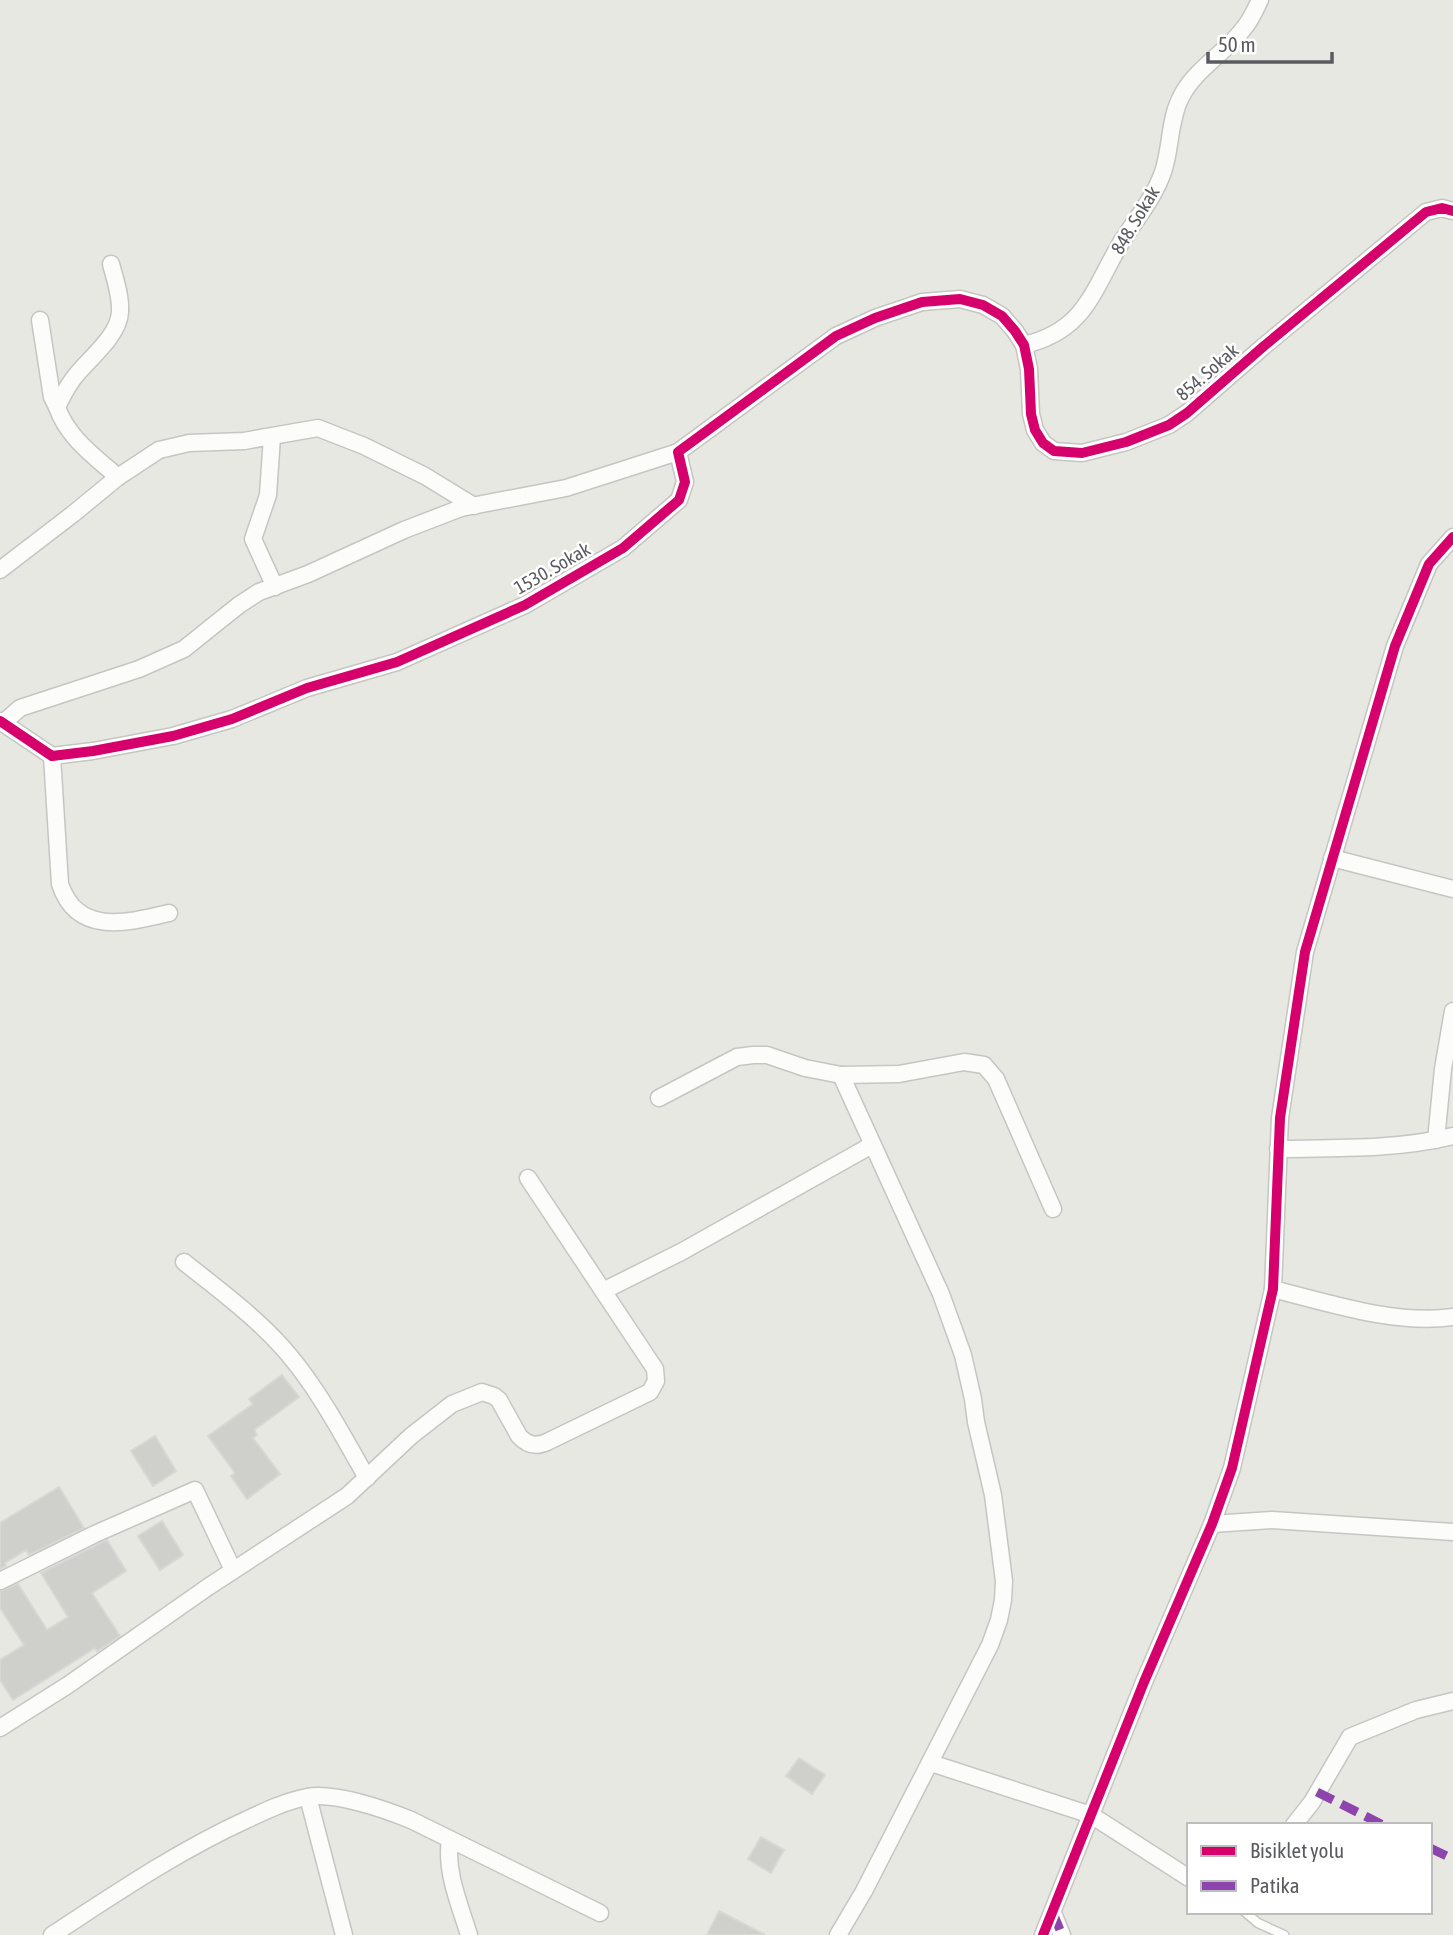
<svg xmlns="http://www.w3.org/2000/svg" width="1453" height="1935" font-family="'Asap Condensed',sans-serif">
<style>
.building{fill:#cfcfcc;stroke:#d8d7d2;stroke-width:2}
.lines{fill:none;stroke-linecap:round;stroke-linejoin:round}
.service-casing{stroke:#c5c5c3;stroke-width:11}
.minor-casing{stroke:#c5c5c3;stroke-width:19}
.service{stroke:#fcfcfb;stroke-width:8}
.minor{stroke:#fcfcfb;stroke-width:16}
.quiet{stroke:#8e44ad;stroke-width:9;stroke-dasharray:18 9;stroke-linecap:butt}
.cycleway-casing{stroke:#fff;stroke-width:15}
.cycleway{stroke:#d6006c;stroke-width:10}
.labels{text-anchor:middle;stroke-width:5;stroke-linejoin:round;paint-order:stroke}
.street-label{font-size:19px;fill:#595b60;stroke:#fff}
</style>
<rect width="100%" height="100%" fill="#e8e8e3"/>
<g class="building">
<path d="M 282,1375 L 299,1397 L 254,1430 L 257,1435 L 253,1438 L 280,1474 L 247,1499 L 231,1476 L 235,1473 L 208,1436 L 253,1404 L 249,1399 Z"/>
<path d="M 155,1436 L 176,1471 L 153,1486 L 131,1451 Z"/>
<path d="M 59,1487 L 84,1528 L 29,1555 L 26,1550 L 5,1563 L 6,1566 L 0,1569 L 0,1523 Z"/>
<path d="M 162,1521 L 183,1555 L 160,1570 L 138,1536 Z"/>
<path d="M 107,1540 L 126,1571 L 92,1593 L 120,1636 L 97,1651 L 95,1648 L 13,1700 L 0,1680 L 0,1660 L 24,1645 L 0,1608 L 0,1591 L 18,1584 L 47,1630 L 68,1617 L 41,1573 Z"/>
<path d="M 799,1758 L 825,1775 L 812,1794 L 786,1776 Z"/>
<path d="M 761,1837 L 784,1850 L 771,1873 L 748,1859 Z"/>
<path d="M 719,1911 L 765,1935 L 707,1935 Z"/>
</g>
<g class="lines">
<g class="service-casing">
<path id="service" d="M 1245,1912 L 1258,1923 L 1284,1935"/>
</g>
<g class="minor-casing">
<g id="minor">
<path d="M 111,264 C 115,279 121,296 120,312 C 119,335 91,357 77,374 C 68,384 63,395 57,407 C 67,437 95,457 118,477"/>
<path d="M 40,320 L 52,397 L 57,407"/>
<path d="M 1024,345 C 1086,331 1093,289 1122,241 C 1136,219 1154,198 1163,172 C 1171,149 1169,122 1180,99 C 1194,69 1225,54 1244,28 C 1251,20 1255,10 1260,0"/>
<path d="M 272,437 L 268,495 L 253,539 L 275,587"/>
<path d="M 0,570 L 73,514 L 118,477 L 159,450 L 189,443 L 244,441 L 318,428 L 364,446 L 425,476 L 474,506"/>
<path d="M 0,721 L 52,756 L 93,751 L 173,736 L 232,719 L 307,688 L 397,662 L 525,605 L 623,548 L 679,500 L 685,482 L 678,452 L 836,336 L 875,318 L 922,302 L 960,299 L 983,305 L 1002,316 L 1015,331 L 1024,345 L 1029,369 L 1031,414 L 1035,430 L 1043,443 L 1054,451 L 1082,453 L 1126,442 L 1169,425 L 1187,413 L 1264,346 L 1426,212 L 1442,208 L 1453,211"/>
<path d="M 3,723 L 20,708 L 139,669 L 184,649 L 239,605 L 259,592 L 308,574 L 404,530 L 461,508 L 566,488 L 678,452"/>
<path d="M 52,756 L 60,884 C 77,936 127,923 169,913"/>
<path d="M 1332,858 L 1453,889"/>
<path d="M 659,1098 L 737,1057 L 753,1055 L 767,1055 L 805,1068 L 841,1075 L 899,1074 L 964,1062 L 984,1065 L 996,1079 L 1053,1209"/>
<path d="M 1436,1140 L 1443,1069 L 1453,1011"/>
<path d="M 1278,1149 C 1336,1148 1396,1150 1453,1136"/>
<path d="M 184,1262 C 220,1291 259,1319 289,1355 C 320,1392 343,1436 367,1478"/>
<path d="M 1273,1289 C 1329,1303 1395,1325 1453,1317"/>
<path d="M 603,1291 L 681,1252 L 872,1145"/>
<path d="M 1212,1524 L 1272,1520 L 1453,1532"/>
<path d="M 0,1581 L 95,1534 L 195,1490 L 233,1570"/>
<path d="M 0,1728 L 68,1685 L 208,1587 L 347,1496 L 411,1436 L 452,1404 L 482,1392 L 494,1396 L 499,1400 L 519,1436 C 527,1445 536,1447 547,1442 L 650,1392 L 656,1381 L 655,1369 L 528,1178"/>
<path d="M 931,1763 L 1091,1815 L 1189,1878"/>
<path d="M 308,1797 L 344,1935"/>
<path d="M 1294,1825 L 1312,1802 L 1350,1737 L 1416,1710 L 1453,1701"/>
<path d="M 450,1840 C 445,1872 460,1905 469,1935"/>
<path d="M 1053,1913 L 1062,1935"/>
<path d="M 52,1935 C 115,1894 178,1851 246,1820 C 265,1811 286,1801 307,1797 C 335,1792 384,1809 411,1820 L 600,1913"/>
<path d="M 838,1935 L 864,1891 L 990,1645 L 999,1620 L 1003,1600 L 1004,1581 L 993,1495 L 976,1422 L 973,1399 L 963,1355 L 941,1294 L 841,1075"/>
<path d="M 1043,1935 L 1144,1682 L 1212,1524 L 1232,1468 L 1273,1289 L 1280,1118 L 1305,952 L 1395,646 L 1429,564 L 1453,537"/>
</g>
</g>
<use href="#service" class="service"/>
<use href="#minor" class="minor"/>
<g class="quiet">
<path d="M 1317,1792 L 1383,1825"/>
<path d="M 1430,1848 L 1453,1859"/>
<path d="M 1053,1913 L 1062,1935"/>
</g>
<g class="cycleway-casing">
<g id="cycleway">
<path d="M 0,721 L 52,756 L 93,751 L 173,736 L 232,719 L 307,688 L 397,662 L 525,605 L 623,548 L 679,500 L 685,482 L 678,452 L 836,336 L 875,318 L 922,302 L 960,299 L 983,305 L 1002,316 L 1015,331 L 1024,345 L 1029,369 L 1031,414 L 1035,430 L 1043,443 L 1054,451 L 1082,453 L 1126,442 L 1169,425 L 1187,413 L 1264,346 L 1426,212 L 1442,208 L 1453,211"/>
<path d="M 1043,1935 L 1144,1682 L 1212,1524 L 1232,1468 L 1273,1289 L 1280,1118 L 1305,952 L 1395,646 L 1429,564 L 1453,537"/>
</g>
</g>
<use href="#cycleway" class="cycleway"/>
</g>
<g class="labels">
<g class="street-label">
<text transform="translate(1135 220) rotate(-59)" y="7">848. Sokak</text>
<text transform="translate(1207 372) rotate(-41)" y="7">854. Sokak</text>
<text transform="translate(552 568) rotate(-30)" y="7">1530. Sokak</text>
</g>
</g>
<rect x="1187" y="1823" width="245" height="91" fill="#ffffff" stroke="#bdbdbf" stroke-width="2"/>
<rect x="1201" y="1846" width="35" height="10" fill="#d6006c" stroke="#bdbdbf" stroke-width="2"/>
<text x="1250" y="1858" font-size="21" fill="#595b60">Bisiklet yolu</text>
<rect x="1201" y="1881" width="35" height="10" fill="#8e44ad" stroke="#bdbdbf" stroke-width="2"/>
<text x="1250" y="1893" font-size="21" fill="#595b60">Patika</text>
<path d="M1208 52v10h124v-10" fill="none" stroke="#595b60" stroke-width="3.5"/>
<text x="1218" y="52" font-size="21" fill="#595b60" stroke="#ffffff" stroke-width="5" paint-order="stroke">50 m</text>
</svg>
